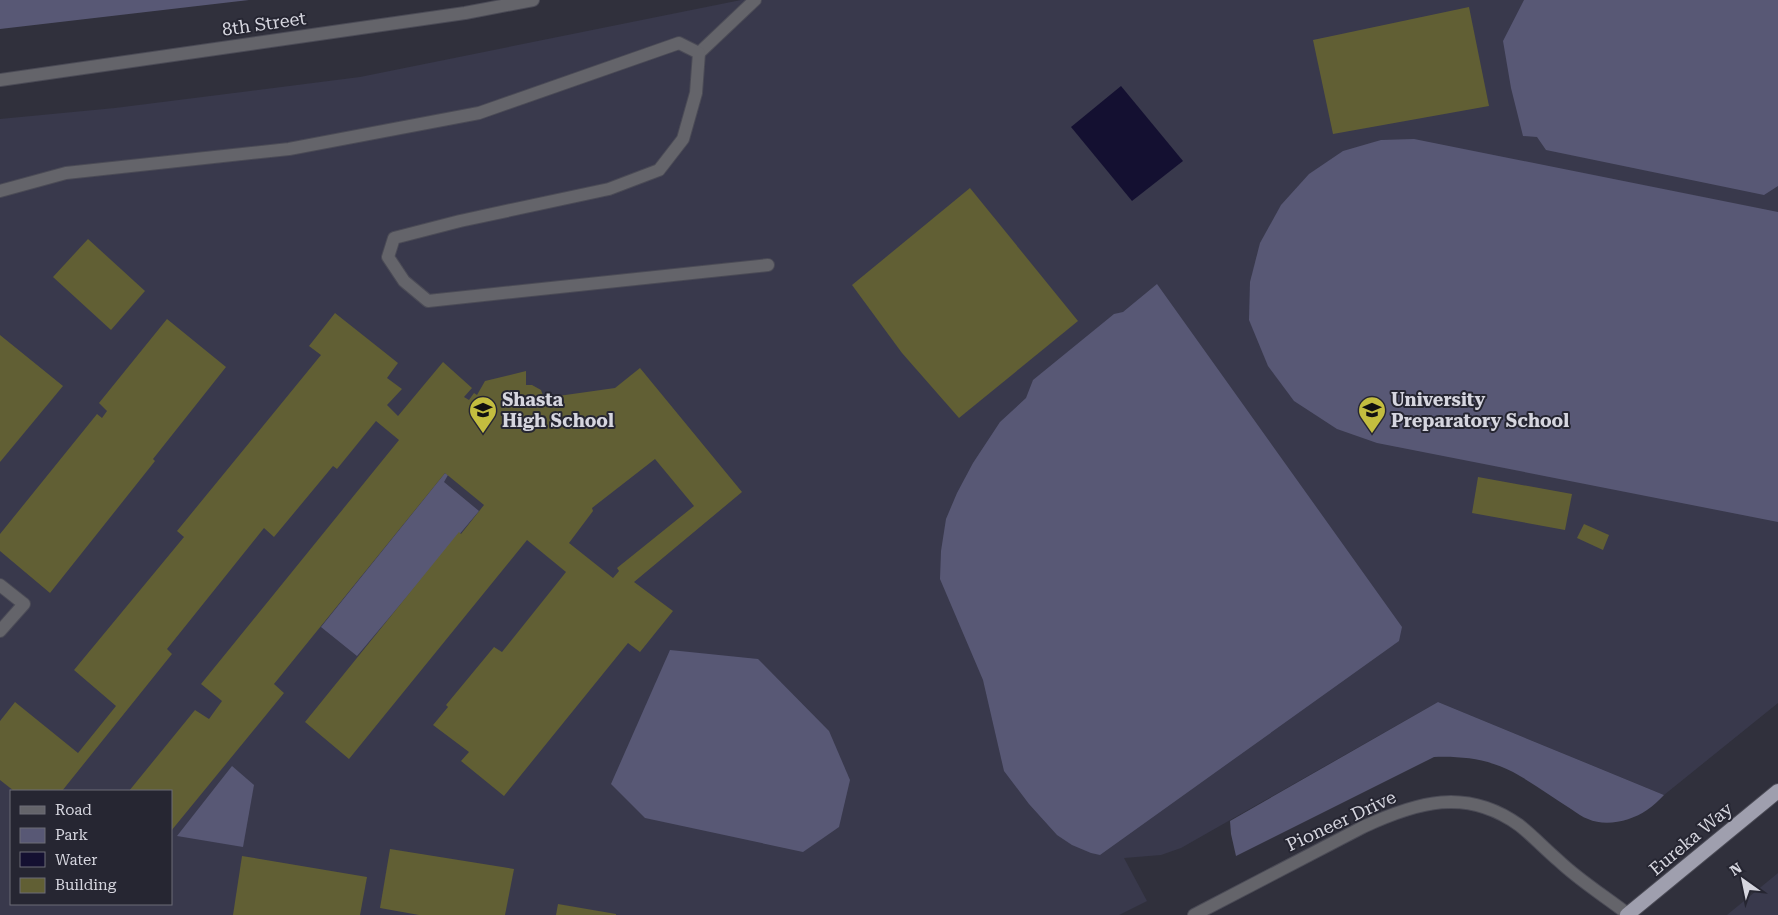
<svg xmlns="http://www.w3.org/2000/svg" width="1778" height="915" font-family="'Roboto Serif',serif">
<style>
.built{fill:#39394c;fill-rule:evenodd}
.green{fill:#585875}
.water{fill:#141031}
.building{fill:#615f34;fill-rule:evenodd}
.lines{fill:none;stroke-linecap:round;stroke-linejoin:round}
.service-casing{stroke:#4b4b56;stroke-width:14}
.minor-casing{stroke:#4b4b56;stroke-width:14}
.trunk-casing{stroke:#4b4b56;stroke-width:16}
.service{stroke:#64646a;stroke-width:12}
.minor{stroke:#64646a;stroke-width:12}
.trunk{stroke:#9f9fae;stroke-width:14}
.labels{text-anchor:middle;stroke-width:4;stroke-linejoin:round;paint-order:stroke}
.street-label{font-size:18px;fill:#d6d6df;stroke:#262632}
.poi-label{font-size:18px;font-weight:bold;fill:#d6d6df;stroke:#262632;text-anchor:start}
</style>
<rect width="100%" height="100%" fill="#30303c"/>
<g class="built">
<path d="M 741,0 L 1778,0 L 1778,703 L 1664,795 L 1438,702 L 1181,848 L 1161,855 L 1124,858 L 1147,901 L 1119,915 L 0,915 L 0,119 L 115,108 L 360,77 ZM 11,791 L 171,791 L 171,904 L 11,904 Z"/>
<path d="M 1778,873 L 1778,915 L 1727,915 Z"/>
</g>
<g class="green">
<path d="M 0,0 L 249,0 L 0,29 Z"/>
<path d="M 1524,0 L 1778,0 L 1778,186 L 1764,195 L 1546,150 L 1537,137 L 1523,136 L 1511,88 L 1503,41 Z"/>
<path d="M 1414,139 L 1778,212 L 1778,522 L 1377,443 L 1337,429 L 1294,401 L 1268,366 L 1249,320 L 1250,282 L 1260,243 L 1281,205 L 1309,174 L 1343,151 L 1381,140 Z"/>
<path d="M 1157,284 L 1402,627 L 1399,641 L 1100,855 L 1091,853 L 1072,845 L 1057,835 L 1029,804 L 1004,771 L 983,680 L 940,579 L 941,551 L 946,519 L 957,493 L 973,463 L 1000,422 L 1026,398 L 1033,380 L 1114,314 L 1123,312 Z"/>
<path d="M 445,473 L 448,475 L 444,482 L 479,511 L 357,656 L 321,627 Z"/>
<path d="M 670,650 L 758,659 L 829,731 L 850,780 L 839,827 L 803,852 L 645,818 L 611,784 Z"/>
<path d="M 1438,702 L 1664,795 C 1659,800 1653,806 1647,810 C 1631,821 1606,827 1588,819 C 1582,817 1577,813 1571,809 C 1552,797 1533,783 1513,772 C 1488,759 1462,756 1434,757 L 1236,856 L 1231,834 L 1230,821 Z"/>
<path d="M 232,766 L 254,785 L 243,847 L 177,836 Z"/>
</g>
<path class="water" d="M 1121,86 L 1183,161 L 1132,201 L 1071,127 Z"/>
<g class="building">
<path d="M 1469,7 L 1489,106 L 1333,134 L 1313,40 Z"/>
<path d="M 970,188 L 1078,321 L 959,418 L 902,353 L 852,285 Z"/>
<path d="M 88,239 L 145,291 L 111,330 L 53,277 Z"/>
<path d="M 335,313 L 398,363 L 387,378 L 402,389 L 387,405 L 398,416 L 443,362 L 472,388 L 464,397 L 469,400 L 474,393 L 477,395 L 485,381 L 526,371 L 526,385 L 532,385 L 541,390 L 544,398 L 615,388 L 640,368 L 742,492 L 634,582 L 673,611 L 640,652 L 628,643 L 504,796 L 461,761 L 469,752 L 433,725 L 448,707 L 446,705 L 494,647 L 502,652 L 566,572 L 527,540 L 349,759 L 305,722 L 459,532 L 461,534 L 484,505 L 445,473 L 274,684 L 284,693 L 171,831 L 171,791 L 129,791 L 195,710 L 209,719 L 222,701 L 201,684 L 399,440 L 376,421 L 337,469 L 333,466 L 274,537 L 264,528 L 167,649 L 172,654 L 62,791 L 14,791 L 0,780 L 0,721 L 15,702 L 78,753 L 116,706 L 74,670 L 184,537 L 177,531 L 321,355 L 309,346 ZM 655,459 L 694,506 L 617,568 L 619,571 L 613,578 L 569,543 L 593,511 L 592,508 Z"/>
<path d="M 167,319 L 226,367 L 153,459 L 155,461 L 50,593 L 0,551 L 0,534 L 97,414 L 102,418 L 107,411 L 99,403 Z"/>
<path d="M 0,335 L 63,386 L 0,462 Z"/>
<path d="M 1478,477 L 1572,494 L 1565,530 L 1472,513 Z"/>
<path d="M 1584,524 L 1609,535 L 1603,550 L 1577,538 Z"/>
<path d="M 390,849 L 514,869 L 505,915 L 419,915 L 380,908 Z"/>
<path d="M 242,856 L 367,877 L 360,915 L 233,915 Z"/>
<path d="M 558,904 L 616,914 L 616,915 L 556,915 Z"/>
</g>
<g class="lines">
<g class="service-casing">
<g id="service">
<path d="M 699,53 L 755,0"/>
<path d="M 0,191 L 66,173 L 289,149 L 479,113 L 679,43 L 699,53 L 696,93 L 683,139 L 659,170 L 609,189 L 460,221 L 394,238 L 388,257 L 404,281 L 428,301 L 768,265"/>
<path d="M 0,585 L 24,604 L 0,631"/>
</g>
</g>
<g class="minor-casing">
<g id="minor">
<path d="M 0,80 L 465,13 L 533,0"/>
<path d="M 1194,915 L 1363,827 C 1417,802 1466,787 1519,825 C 1533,836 1545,849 1559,861 C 1580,881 1606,897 1629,915"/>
</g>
</g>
<g class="trunk-casing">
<path id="trunk" d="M 1627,915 L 1778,791"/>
</g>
<use href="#service" class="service"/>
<use href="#minor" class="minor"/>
<use href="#trunk" class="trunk"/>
</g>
<defs>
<g id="school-pin" transform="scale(1.4375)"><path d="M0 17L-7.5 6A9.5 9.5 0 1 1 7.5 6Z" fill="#c3bd3f" stroke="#262632"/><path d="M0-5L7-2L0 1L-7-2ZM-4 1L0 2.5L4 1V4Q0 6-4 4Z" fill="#111"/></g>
</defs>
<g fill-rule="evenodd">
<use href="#school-pin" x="483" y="410"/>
<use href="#school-pin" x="1372" y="410"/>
</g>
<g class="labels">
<g class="street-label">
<text transform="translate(264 24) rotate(-8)" y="6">8th Street</text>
<text transform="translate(1341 821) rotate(-25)" y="6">Pioneer Drive</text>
<text transform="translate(1691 839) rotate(-40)" y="6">Eureka Way</text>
</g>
<g class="poi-label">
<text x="502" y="406">Shasta<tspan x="502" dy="21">High School</tspan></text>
<text x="1391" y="406">University<tspan x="1391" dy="21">Preparatory School</tspan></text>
</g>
</g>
<rect x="10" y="790" width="162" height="115" fill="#262632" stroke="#6c6c77"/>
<rect x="20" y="806" width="25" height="8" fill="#64646a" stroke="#6c6c77"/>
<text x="55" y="815" font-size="15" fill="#d6d6df">Road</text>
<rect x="20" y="828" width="25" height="15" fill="#585875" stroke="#6c6c77"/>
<text x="55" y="840" font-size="15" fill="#d6d6df">Park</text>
<rect x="20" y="852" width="25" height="15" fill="#141031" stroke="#6c6c77"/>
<text x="55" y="865" font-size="15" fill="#d6d6df">Water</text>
<rect x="20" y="878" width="25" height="15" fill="#615f34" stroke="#6c6c77"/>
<text x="55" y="890" font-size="15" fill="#d6d6df">Building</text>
<g transform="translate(1743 880) rotate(327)" stroke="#262632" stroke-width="4" paint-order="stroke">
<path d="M0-4L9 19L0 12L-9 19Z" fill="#d6d6df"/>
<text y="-8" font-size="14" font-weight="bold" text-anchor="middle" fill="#d6d6df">N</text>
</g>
</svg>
